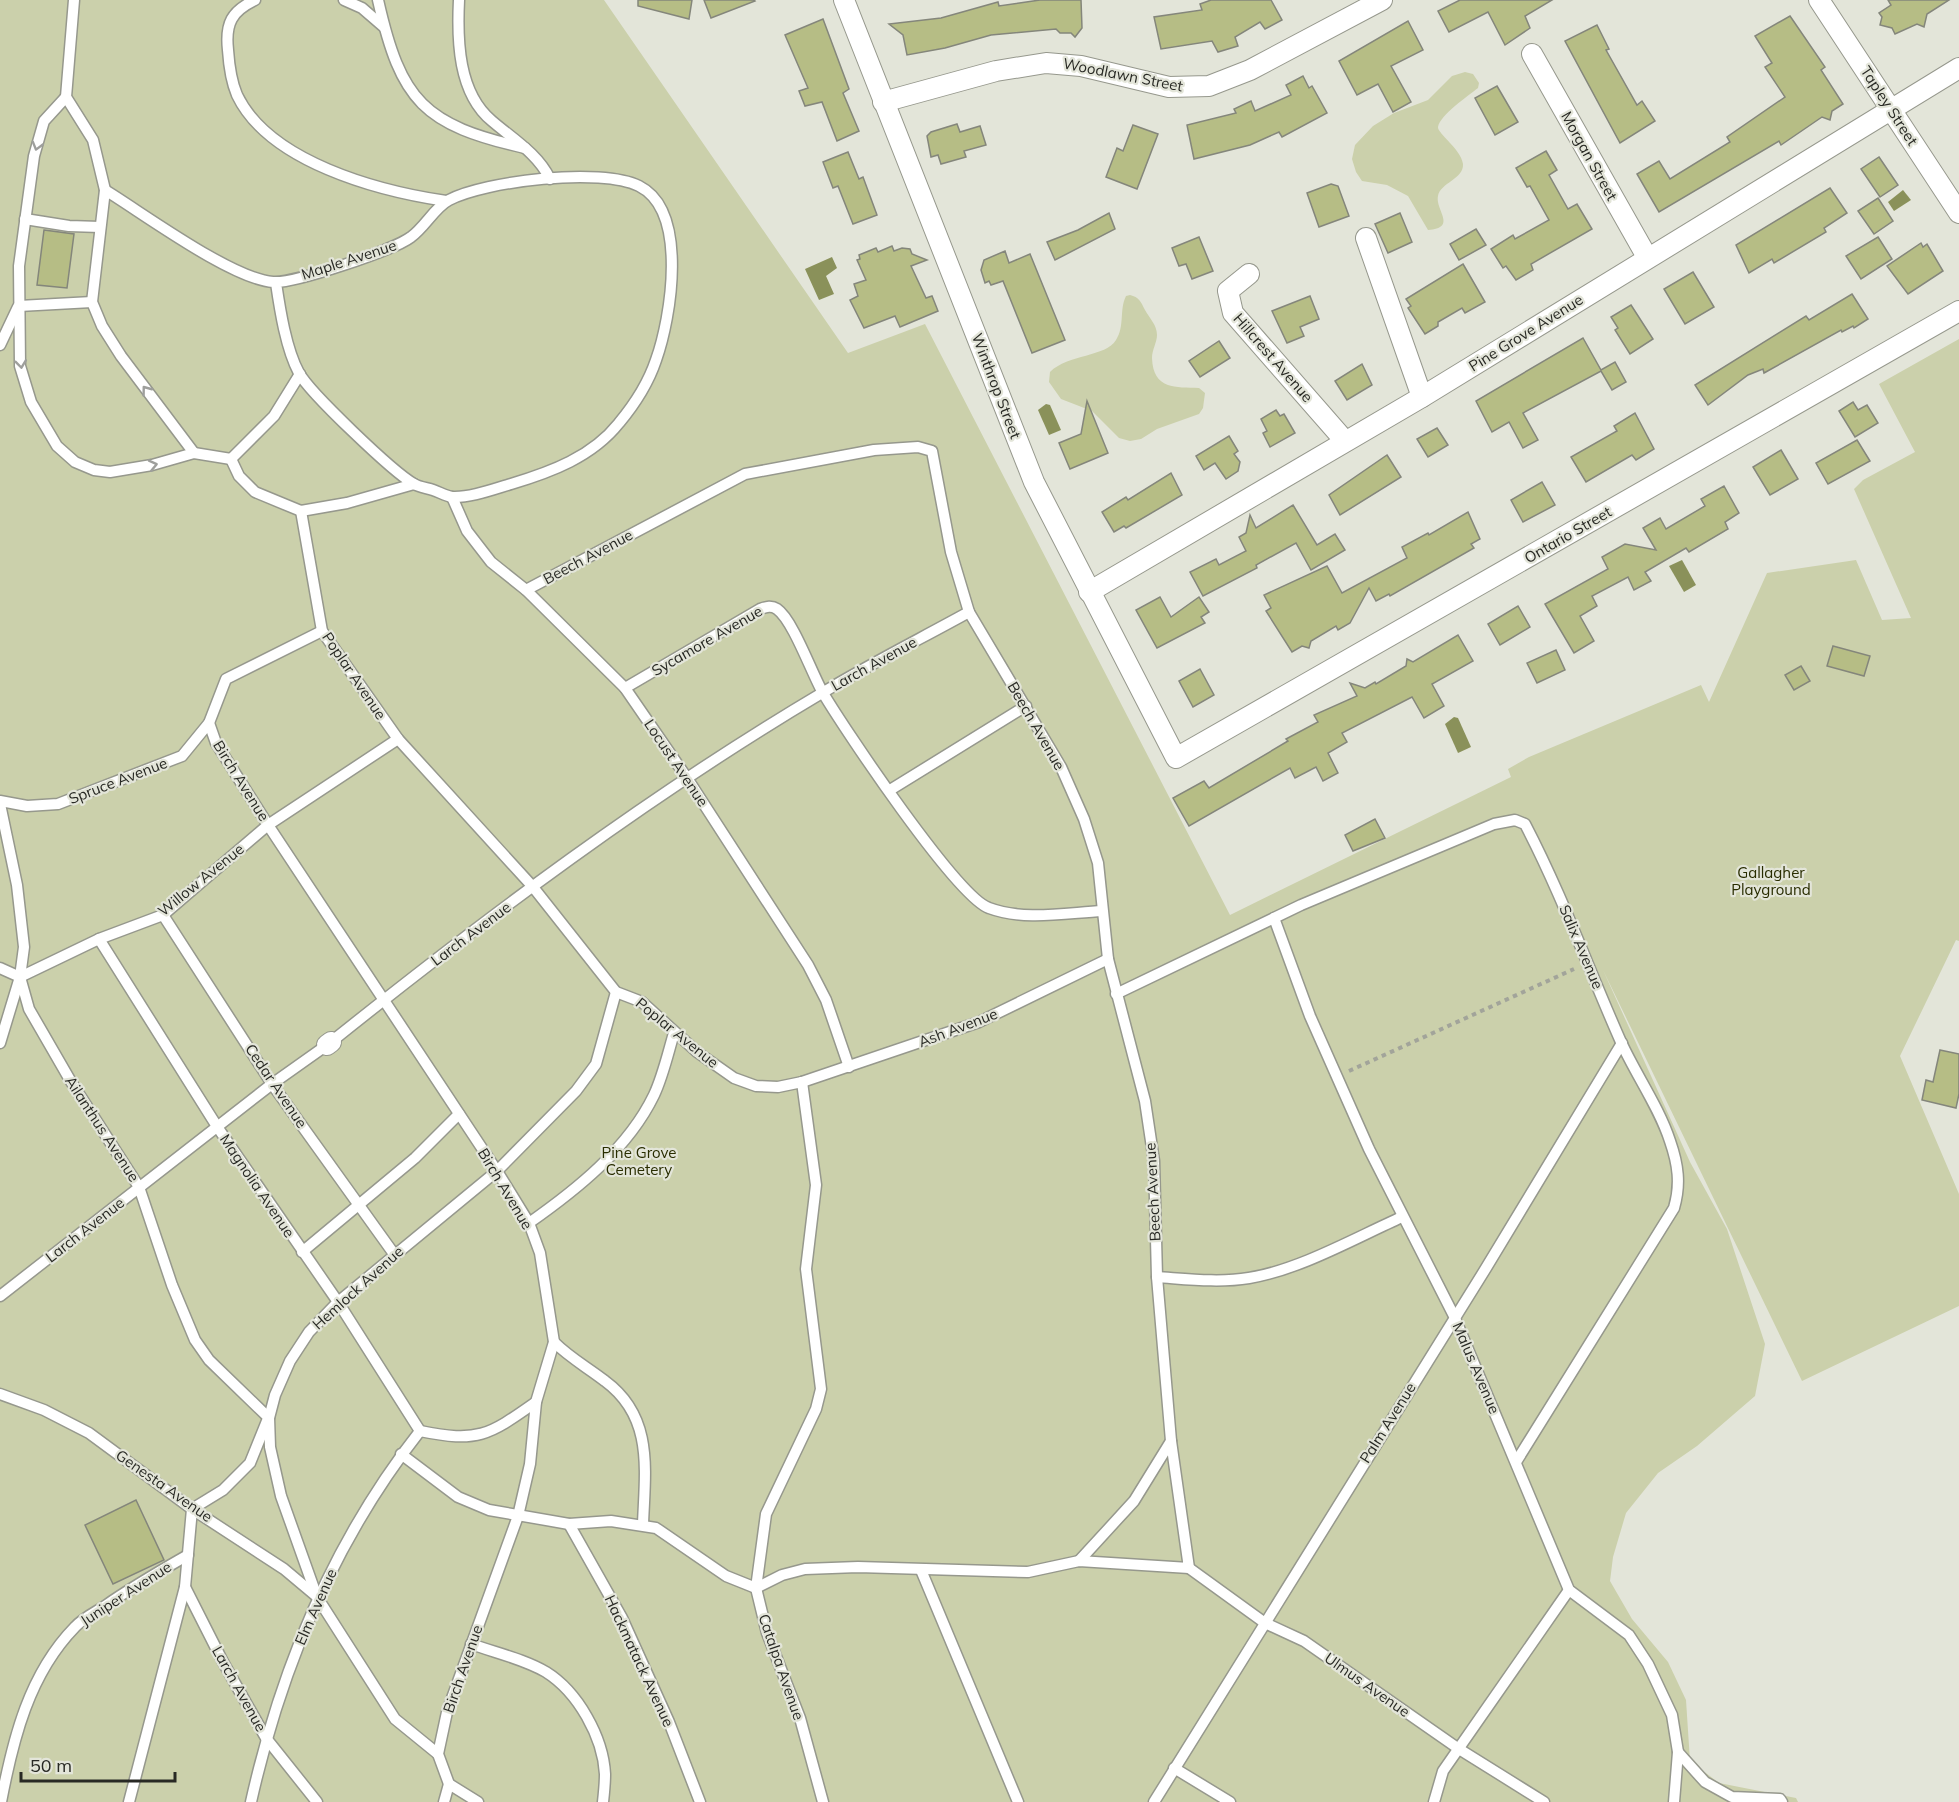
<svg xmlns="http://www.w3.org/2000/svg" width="1959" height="1802" font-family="Mulish,sans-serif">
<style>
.green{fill:#cbd0ab}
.water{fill:#8a915a}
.building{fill:#b6bd85;stroke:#84867b;stroke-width:1.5}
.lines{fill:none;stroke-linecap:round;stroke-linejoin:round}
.lane-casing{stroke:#96988d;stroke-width:13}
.street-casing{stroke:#96988d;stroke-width:22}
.path{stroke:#a2a49a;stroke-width:4;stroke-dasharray:4.5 4.5;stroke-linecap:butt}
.lane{stroke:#fff;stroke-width:10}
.street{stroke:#fff;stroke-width:20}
.oneway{stroke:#9e9f9c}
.labels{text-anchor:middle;stroke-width:4.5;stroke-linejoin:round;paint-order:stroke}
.street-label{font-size:15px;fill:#282924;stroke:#e3e5d9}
.park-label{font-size:15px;fill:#292d00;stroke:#e3e5d9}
</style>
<rect width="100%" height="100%" fill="#e3e5d9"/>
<g class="green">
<path d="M 0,0 L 604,0 L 848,353 L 925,324 L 1230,915 L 1511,777 L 1508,769 L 1529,757 L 1701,685 L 1709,702 L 1767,573 L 1856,560 L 1882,620 L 1911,618 L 1854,489 L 1863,480 L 1915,452 L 1879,384 L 1959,339 L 1959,941 L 1956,940 L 1900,1056 L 1959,1194 L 1959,1306 L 1802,1381 L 1603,970 L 1690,1162 L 1727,1229 L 1765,1344 L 1755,1396 L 1697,1446 L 1658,1473 L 1626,1513 L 1613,1557 L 1610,1581 L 1632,1619 L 1668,1662 L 1686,1700 L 1690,1761 L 1719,1783 L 1796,1798 L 1798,1802 L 0,1802 Z"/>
<path d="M 1465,72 L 1473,74 L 1479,83 L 1478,88 C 1468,96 1440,115 1438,127 C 1437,133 1461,149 1463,164 C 1464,179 1440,183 1438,196 C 1435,210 1458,228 1428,230 L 1408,196 L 1387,185 L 1362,181 L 1356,172 L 1352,159 L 1355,145 L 1373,126 L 1394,113 L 1428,100 L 1452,76 Z"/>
<path d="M 1130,295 C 1139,297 1141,302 1145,310 C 1150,319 1157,325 1157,335 C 1157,342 1152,350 1152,358 C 1153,390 1176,387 1199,388 L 1205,393 L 1203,408 L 1199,414 L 1157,429 L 1141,439 L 1130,441 L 1119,438 L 1092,411 L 1061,399 L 1049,382 L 1050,372 C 1068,354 1106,357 1116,340 C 1125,326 1119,310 1126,296 Z"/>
</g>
<g class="water">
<path d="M 1903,190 L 1911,200 L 1894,211 L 1888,202 Z"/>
<path d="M 832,257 L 837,268 L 826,276 L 834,294 L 819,300 L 805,269 Z"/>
<path d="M 1046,404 L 1050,405 L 1061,430 L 1049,435 L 1038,410 Z"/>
<path d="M 1682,560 L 1696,585 L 1684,592 L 1669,566 Z"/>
<path d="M 1454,717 L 1458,718 L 1471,747 L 1458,753 L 1445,724 Z"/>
</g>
<g class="building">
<path d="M 638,0 L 692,0 L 689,19 L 638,6 Z"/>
<path d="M 704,0 L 754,0 L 755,1 L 711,18 Z"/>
<path d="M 1040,0 L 1081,0 L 1082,28 L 1075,37 L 1071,33 L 1060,33 L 1056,29 L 991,35 L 945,48 L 907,55 L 903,35 L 889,24 L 941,18 L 998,2 L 999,6 Z"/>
<path d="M 1211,0 L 1271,0 L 1282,20 L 1265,29 L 1260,22 L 1235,37 L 1238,46 L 1218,52 L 1212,41 L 1161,49 L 1154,17 L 1202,10 L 1200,4 Z"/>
<path d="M 1460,0 L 1552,0 L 1525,16 L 1530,28 L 1505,45 L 1488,12 L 1449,32 L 1438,11 Z"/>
<path d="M 1888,0 L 1949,0 L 1927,14 L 1924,27 L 1917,24 L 1895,34 L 1892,28 L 1880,25 L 1882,17 L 1879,13 L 1891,5 Z"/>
<path d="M 1790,16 L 1825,67 L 1821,70 L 1843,104 L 1832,111 L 1830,120 L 1822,117 L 1781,145 L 1779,141 L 1659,212 L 1637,174 L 1659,161 L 1670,179 L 1730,142 L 1727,137 L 1785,97 L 1765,67 L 1772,63 L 1755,36 Z"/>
<path d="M 823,19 L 849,89 L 843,93 L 859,131 L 837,141 L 822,102 L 805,106 L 799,91 L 808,88 L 785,35 Z"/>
<path d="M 1408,21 L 1423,50 L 1391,66 L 1411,102 L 1393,112 L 1378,84 L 1357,95 L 1339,61 Z"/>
<path d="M 1597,25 L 1609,49 L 1606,50 L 1637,105 L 1642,101 L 1655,121 L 1620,143 L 1565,41 Z"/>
<path d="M 1303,76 L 1309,88 L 1312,86 L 1327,113 L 1282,137 L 1279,132 L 1250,145 L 1194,159 L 1187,125 L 1236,113 L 1234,109 L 1251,101 L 1255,111 L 1291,95 L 1286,85 Z"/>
<path d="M 1497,86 L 1518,122 L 1495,135 L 1475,98 Z"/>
<path d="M 957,124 L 960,132 L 980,126 L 986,145 L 964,151 L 966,157 L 941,164 L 938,155 L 931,157 L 927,136 L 931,132 Z"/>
<path d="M 1133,125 L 1158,134 L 1137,189 L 1106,177 L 1117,148 L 1123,151 Z"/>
<path d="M 1546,151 L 1557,170 L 1549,175 L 1568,209 L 1577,204 L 1592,229 L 1531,264 L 1533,270 L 1516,280 L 1506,266 L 1503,268 L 1491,249 L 1513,235 L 1515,239 L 1549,220 L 1530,186 L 1527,187 L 1516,168 Z"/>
<path d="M 848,152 L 859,179 L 863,177 L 877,215 L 853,224 L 838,186 L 833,188 L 823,162 Z"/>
<path d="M 1879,157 L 1898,185 L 1880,197 L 1861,169 Z"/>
<path d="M 1331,184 L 1338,186 L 1349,216 L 1319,227 L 1307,193 Z"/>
<path d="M 1830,188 L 1847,213 L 1824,228 L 1826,232 L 1774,263 L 1772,259 L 1749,273 L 1736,245 Z"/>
<path d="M 1878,198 L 1893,221 L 1874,234 L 1858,211 Z"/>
<path d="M 1109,213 L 1115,229 L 1055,260 L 1047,242 L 1078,230 Z"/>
<path d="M 1400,213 L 1412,242 L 1388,253 L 1375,224 Z"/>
<path d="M 1476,229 L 1486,245 L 1459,260 L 1450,244 Z"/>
<path d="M 44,230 L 74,234 L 67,288 L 37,285 Z"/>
<path d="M 1199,237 L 1213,271 L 1192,279 L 1186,264 L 1179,266 L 1172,248 Z"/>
<path d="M 1878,237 L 1892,259 L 1861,279 L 1846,256 Z"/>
<path d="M 1921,243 L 1923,247 L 1927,244 L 1943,271 L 1908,294 L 1887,266 Z"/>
<path d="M 892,246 L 894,251 L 902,248 L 910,249 L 912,254 L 927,260 L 911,266 L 926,298 L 932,296 L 938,311 L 900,327 L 895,316 L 864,328 L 850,300 L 858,296 L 854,284 L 866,280 L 857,260 L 860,259 L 859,255 L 876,248 L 878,252 Z"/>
<path d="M 1005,251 L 1009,263 L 1030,254 L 1065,340 L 1032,353 L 1003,281 L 991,285 L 989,281 L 985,283 L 981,270 L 984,260 Z"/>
<path d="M 1463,264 L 1485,302 L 1465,313 L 1462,308 L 1438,322 L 1438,326 L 1425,334 L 1408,308 L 1411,306 L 1406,299 Z"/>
<path d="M 1693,272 L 1714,307 L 1685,324 L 1664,289 Z"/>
<path d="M 1852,294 L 1868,319 L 1854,328 L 1853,326 L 1842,332 L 1841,330 L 1764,373 L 1763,369 L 1748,375 L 1708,405 L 1695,385 L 1806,316 L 1809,320 Z"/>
<path d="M 1310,296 L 1319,319 L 1300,327 L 1304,336 L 1287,343 L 1272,311 Z"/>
<path d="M 1631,305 L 1653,339 L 1630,354 L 1615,330 L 1618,328 L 1611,317 Z"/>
<path d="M 1583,338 L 1601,370 L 1615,362 L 1626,382 L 1612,390 L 1601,371 L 1523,413 L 1538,440 L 1523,448 L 1509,422 L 1492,432 L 1476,401 Z"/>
<path d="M 1219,341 L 1230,358 L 1200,377 L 1189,361 Z"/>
<path d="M 1362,364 L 1372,385 L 1347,400 L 1335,381 Z"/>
<path d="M 1087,401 L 1108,453 L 1070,469 L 1059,443 L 1081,434 Z"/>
<path d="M 1853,402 L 1858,410 L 1867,405 L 1878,423 L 1855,437 L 1839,411 Z"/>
<path d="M 1276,410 L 1280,416 L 1284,414 L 1295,433 L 1270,447 L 1263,433 L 1267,431 L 1261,419 Z"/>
<path d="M 1635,413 L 1654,449 L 1636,460 L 1632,455 L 1586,482 L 1571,457 L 1617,431 L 1614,426 Z"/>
<path d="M 1437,428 L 1448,445 L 1428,457 L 1417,439 Z"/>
<path d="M 1229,436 L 1238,451 L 1234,454 L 1240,462 L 1238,471 L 1226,479 L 1215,463 L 1204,470 L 1196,456 Z"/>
<path d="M 1857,440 L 1870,461 L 1828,484 L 1816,463 Z"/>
<path d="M 1781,450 L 1798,479 L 1770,495 L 1753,467 Z"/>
<path d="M 1387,455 L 1401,477 L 1340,515 L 1329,495 Z"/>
<path d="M 1171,473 L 1182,495 L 1126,528 L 1124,526 L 1114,532 L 1102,512 L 1126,497 L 1128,500 Z"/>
<path d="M 1542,482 L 1555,505 L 1523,522 L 1511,500 Z"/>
<path d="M 1724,486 L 1739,513 L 1725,522 L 1728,529 L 1689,552 L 1686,548 L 1645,572 L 1651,581 L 1634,590 L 1628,577 L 1592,596 L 1597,606 L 1580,616 L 1594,641 L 1574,653 L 1545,604 L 1608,569 L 1602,557 L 1625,544 L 1656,550 L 1643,528 L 1660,518 L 1666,529 L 1705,506 L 1701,499 Z"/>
<path d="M 1293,505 L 1317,545 L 1335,534 L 1345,550 L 1311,570 L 1296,543 L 1256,565 L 1257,568 L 1203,596 L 1190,572 L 1216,559 L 1219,565 L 1246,551 L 1239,537 L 1246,533 L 1250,515 L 1256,528 Z"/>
<path d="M 1468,512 L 1480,539 L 1471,544 L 1474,548 L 1390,596 L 1389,594 L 1376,601 L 1369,588 L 1350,623 L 1338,630 L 1336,626 L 1311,641 L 1309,648 L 1302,646 L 1292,652 L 1266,611 L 1271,608 L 1264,595 L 1327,566 L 1342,593 L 1407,558 L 1402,547 L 1428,533 L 1429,535 Z"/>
<path d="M 1160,597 L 1171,617 L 1199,597 L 1209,612 L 1201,617 L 1205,623 L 1157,648 L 1136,610 Z"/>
<path d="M 1518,606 L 1530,627 L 1500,645 L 1488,624 Z"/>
<path d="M 1458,635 L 1473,661 L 1432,684 L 1444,706 L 1424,718 L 1412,697 L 1342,733 L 1347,742 L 1328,753 L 1338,773 L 1323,781 L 1316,767 L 1295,778 L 1290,768 L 1189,826 L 1173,798 L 1204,781 L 1209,788 L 1288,741 L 1286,739 L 1318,722 L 1314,715 L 1357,696 L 1350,683 L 1365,688 L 1375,682 L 1376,684 L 1406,666 L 1407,659 L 1413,662 Z"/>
<path d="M 1833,646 L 1870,656 L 1864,676 L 1827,666 Z"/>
<path d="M 1556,650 L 1565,670 L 1537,683 L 1527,663 Z"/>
<path d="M 1801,666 L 1810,681 L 1794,690 L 1785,675 Z"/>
<path d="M 1200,669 L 1214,695 L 1193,707 L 1179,681 Z"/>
<path d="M 1375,819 L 1385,838 L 1353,851 L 1345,835 Z"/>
<path d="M 1940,1050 L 1959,1054 L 1959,1094 L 1956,1108 L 1922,1100 L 1926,1080 L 1933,1082 Z"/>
<path d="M 136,1500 L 164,1560 L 113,1584 L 85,1525 Z"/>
</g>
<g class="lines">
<g class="lane-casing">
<g id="lane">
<path d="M 74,0 L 66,97 L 93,140 L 105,190 L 92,302 L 102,326 L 121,356 L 194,453"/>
<path d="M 255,0 C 232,11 225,23 228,50 C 229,65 231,81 237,95 C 269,162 378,191 446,201"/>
<path d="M 344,0 L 362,8 L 384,27"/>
<path d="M 378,0 C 401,102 424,125 525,148"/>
<path d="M 459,0 C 457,40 458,93 492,121 C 513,139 538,154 550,179"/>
<path d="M 66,97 L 44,121 L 34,156 L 19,266 L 20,366 L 31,402 L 57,446 L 75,462 L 94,470 L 110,472 L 152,465 L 194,453 L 231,459"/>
<path d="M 105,190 C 144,214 232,279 273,282 C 293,284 394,250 411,237 C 425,227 435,207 449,200 C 485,181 601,167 639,186 C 689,211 671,318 656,360 C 649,381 634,405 619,423 C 592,457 551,472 511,484 C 494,489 470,498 452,497 C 446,496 439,492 433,490 C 427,488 419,487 414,484 C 393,472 310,393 299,373 C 286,349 280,310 276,283"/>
<path d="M 25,219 L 69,226 L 100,227"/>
<path d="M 19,306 L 92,302"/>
<path d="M 0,345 L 18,307"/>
<path d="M 231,459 L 239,476 L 255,492 L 301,511 L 347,503 L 414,484"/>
<path d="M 231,459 L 274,416 L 300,374"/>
<path d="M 452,497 L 467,531 L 491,562 L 526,590 L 625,688 L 687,778 L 808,965 L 826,1000 L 849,1067"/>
<path d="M 301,511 L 322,631 L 398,739 L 533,887 L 616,992 L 642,1002 L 697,1052 L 734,1078 L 756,1086 L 778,1087 L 802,1082 L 979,1022 L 1108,959"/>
<path d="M 526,590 L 745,474 L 874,450 L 918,447 L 932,451 L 951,552 L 969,612 L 1061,767 L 1084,819 L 1098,863 L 1108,959 L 1145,1101 L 1154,1161 L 1157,1277 L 1171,1441 L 1189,1568 L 1079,1561 L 1028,1572 L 858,1567 L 805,1569 L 782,1575 L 756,1588"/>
<path d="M 625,688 L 760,609 C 766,607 771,605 777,609 C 793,620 812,674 823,693 C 845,730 957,897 989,908 C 1024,921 1065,913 1102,911"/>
<path d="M 209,723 L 216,743 L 268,825 L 497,1171 L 529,1223 L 540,1253 L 554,1342 L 536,1402 L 530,1464 L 518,1516 L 447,1712 L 438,1754 L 449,1784"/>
<path d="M 890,790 L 1026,706"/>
<path d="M 0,801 L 27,806 L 58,804 L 182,756 L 209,723 L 226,679 L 322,631"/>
<path d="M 0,804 L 17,885 L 24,947 L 20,977 L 0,1043"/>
<path d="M 163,915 L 272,1084 L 394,1254"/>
<path d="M 1274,918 L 1310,1016 L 1369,1149 L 1454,1316 L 1569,1590 L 1629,1635 L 1648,1664 L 1672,1715 L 1678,1752 L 1674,1802"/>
<path d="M 99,939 L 218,1128 L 338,1302 L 420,1431"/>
<path d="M 0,968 L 20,977"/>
<path d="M 20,977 L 29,1009 L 70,1080 L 139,1187 L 172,1285 L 195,1340 L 209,1360 L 269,1418"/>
<path d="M 20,977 L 99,939 L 163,915 L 268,825 L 398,739"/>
<path d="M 1116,994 L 1301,905 L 1494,824 L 1515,820 L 1525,824 C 1562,895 1589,970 1621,1042 C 1636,1075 1659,1107 1670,1141 C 1678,1164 1681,1184 1674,1208 L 1516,1462"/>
<path d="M 331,1042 C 487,917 650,795 822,693 C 870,664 920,639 969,612"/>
<path d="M 802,1082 L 816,1185 L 806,1269 L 821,1389 L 816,1409 L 766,1514 L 756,1588 L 767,1633 L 800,1718 L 823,1802"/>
<path d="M 529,1223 C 576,1190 628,1149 654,1095 C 663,1076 668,1053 674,1033"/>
<path d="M 302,1252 L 415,1158 L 459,1114"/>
<path d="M 1157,1277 C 1187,1279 1219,1283 1249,1278 C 1299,1270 1355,1238 1402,1217"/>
<path d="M 0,1296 L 272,1084 L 327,1045"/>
<path d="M 554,1342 C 570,1358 587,1367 605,1381 C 654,1417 645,1470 643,1524"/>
<path d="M 0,1394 L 44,1410 L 89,1433 L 192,1509 L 284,1569 L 315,1595"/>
<path d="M 420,1431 C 479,1443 489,1435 536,1402"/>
<path d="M 401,1454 L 458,1497 L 489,1510 L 569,1524 L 611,1521 L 656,1528 L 726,1576 L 756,1588"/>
<path d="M 192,1509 L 223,1490 L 250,1463 L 267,1421"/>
<path d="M 569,1524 L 622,1618 L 669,1722 L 700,1802"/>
<path d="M 1079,1561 L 1134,1501 L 1171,1441"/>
<path d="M 1189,1568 L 1265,1623 L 1304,1641 L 1459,1749 L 1544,1802"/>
<path d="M 921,1570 L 1018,1802"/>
<path d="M 185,1587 L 223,1662 L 266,1738 L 317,1802"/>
<path d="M 471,1644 C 496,1653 524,1659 546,1672 C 578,1692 603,1737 605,1774 C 605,1783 604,1793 603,1802"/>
<path d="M 1678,1752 L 1705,1782 L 1732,1797 L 1780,1799 L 1782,1802"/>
<path d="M 438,1754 L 395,1719 L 317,1597 L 281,1496 L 270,1447 L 269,1418 L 275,1395 L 290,1361 L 309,1332 L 338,1302 L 497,1171 L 576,1091 L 596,1064 L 616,992"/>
<path d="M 1174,1768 L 1230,1802"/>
<path d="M 449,1784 L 478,1802"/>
<path d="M 1,1802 C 13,1739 29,1674 75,1627 C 83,1618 96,1612 105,1606 C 132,1587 160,1571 188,1555"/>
<path d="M 129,1802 L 185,1587 L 192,1509"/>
<path d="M 251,1802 C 281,1668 335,1539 420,1431"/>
<path d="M 444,1802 L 449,1784"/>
<path d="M 1154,1802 L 1486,1268 L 1622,1043"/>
<path d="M 1434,1802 L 1443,1771 L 1569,1590"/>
</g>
</g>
<g class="street-casing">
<g id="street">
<path d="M 844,0 L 1034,482 L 1176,758 L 1959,311"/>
<path d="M 1819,0 L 1959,213"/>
<path d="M 1532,54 L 1647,257"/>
<path d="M 883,102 L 996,71 L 1046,63 L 1081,66 L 1169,87 L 1209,86 L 1250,70 L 1382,0"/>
<path d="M 1366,238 L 1422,397"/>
<path d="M 1249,274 L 1228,291 L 1233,313 L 1345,441"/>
<path d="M 1089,592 L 1422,397 L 1959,68"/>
<path d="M 327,1045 L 331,1042"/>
</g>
</g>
<path class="path" d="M 1349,1071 L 1574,969"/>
<use href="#lane" class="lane"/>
<use href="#street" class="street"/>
</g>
<defs><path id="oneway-chevron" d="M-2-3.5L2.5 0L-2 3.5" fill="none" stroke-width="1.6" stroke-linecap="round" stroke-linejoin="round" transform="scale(1.5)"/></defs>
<g class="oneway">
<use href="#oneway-chevron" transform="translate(37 146) rotate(106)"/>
<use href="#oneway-chevron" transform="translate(21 364) rotate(83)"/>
<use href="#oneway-chevron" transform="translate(146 390) rotate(-127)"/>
<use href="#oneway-chevron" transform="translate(153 465) rotate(-13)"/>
</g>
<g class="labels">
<g class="street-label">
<text transform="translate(1123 75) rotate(11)" y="5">Woodlawn Street</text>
<text transform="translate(1889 106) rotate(57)" y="5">Tapley Street</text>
<text transform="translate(1589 156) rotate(61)" y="5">Morgan Street</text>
<text transform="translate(349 260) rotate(-18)" y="5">Maple Avenue</text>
<text transform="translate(1526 333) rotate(-32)" y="5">Pine Grove Avenue</text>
<text transform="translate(1273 358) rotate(49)" y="5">Hillcrest Avenue</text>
<text transform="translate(996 386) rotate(69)" y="5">Winthrop Street</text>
<text transform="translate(1568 535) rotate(-30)" y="5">Ontario Street</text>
<text transform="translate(588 557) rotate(-28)" y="5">Beech Avenue</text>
<text transform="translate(707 641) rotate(-30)" y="5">Sycamore Avenue</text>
<text transform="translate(874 664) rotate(-29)" y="5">Larch Avenue</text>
<text transform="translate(354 676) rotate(56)" y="5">Poplar Avenue</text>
<text transform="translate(1036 726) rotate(60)" y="5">Beech Avenue</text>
<text transform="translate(676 763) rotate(56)" y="5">Locust Avenue</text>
<text transform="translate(118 781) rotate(-21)" y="5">Spruce Avenue</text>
<text transform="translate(241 781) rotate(58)" y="5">Birch Avenue</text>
<text transform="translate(201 880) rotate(-39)" y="5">Willow Avenue</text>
<text transform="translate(471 934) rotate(-37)" y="5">Larch Avenue</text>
<text transform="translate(1581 947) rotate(67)" y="5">Salix Avenue</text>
<text transform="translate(958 1028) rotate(-21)" y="5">Ash Avenue</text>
<text transform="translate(677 1033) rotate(39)" y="5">Poplar Avenue</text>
<text transform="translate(276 1086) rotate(56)" y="5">Cedar Avenue</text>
<text transform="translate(102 1129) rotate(57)" y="5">Ailanthus Avenue</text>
<text transform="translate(257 1186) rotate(56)" y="5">Magnolia Avenue</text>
<text transform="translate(505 1189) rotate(59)" y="5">Birch Avenue</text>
<text transform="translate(1153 1192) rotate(-93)" y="5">Beech Avenue</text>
<text transform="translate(85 1230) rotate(-38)" y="5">Larch Avenue</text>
<text transform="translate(358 1288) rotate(-42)" y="5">Hemlock Avenue</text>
<text transform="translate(1476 1368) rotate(67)" y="5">Malus Avenue</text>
<text transform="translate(1388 1423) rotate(-58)" y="5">Palm Avenue</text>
<text transform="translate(164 1486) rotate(35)" y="5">Genesta Avenue</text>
<text transform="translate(126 1594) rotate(-33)" y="5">Juniper Avenue</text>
<text transform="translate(316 1607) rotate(-66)" y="5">Elm Avenue</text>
<text transform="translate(639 1661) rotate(65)" y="5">Hackmatack Avenue</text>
<text transform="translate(781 1667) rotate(71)" y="5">Catalpa Avenue</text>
<text transform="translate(463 1669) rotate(-71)" y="5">Birch Avenue</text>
<text transform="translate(1367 1685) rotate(35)" y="5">Ulmus Avenue</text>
<text transform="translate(239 1689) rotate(61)" y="5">Larch Avenue</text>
</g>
<g class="park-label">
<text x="1771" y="878">Gallagher<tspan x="1771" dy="17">Playground</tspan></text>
<text x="639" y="1158">Pine Grove<tspan x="639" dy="17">Cemetery</tspan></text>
</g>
</g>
<path d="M21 1772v9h154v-9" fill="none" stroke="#282924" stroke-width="3"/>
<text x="30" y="1772" font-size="18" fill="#282924" stroke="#e3e5d9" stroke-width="4.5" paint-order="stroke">50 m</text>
</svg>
